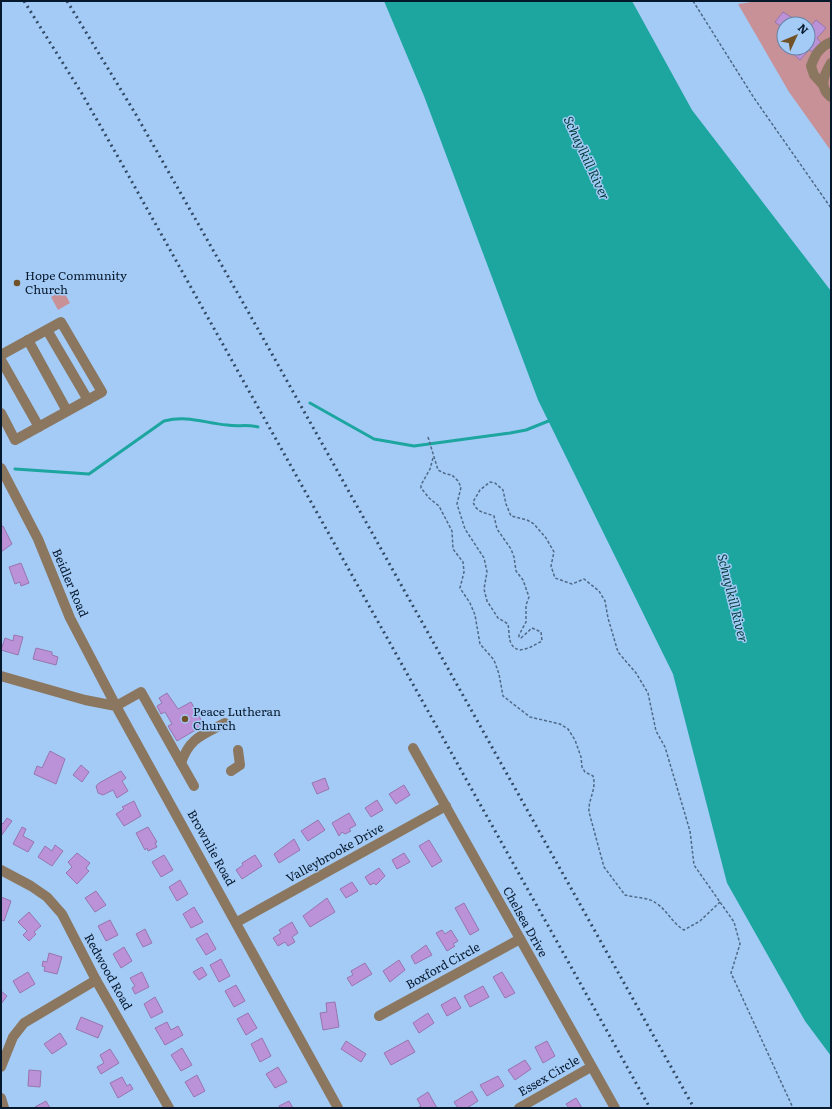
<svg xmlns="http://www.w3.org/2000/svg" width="832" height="1109" font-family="Literata,serif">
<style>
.green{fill:#c89198;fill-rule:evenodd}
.water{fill:#1da5a0}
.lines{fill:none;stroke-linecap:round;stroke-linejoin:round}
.stream{stroke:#1da5a0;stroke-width:3}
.building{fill:#bb92d7;stroke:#9775ae}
.path{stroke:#4d6987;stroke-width:1.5;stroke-dasharray:3 2;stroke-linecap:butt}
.minor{stroke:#8b7760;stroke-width:10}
.rail{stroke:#324a65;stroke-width:3;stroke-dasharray:2 4;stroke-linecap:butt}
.poi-dot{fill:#715127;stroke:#a4cbf6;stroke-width:1.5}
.labels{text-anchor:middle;stroke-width:3;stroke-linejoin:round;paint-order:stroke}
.poi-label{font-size:12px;fill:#06182c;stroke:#a4cbf6;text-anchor:start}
.street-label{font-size:12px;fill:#06182c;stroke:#a4cbf6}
.water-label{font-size:13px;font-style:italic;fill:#003b39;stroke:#a4cbf6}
</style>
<rect width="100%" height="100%" fill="#a4cbf6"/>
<g class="green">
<path d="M 758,1 L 831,1 L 831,151 L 789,92 L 738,4 ZM 784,24 L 808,24 L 808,48 L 784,48 Z"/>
<path d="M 63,290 L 70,303 L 58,310 L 51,297 Z"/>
</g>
<path class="water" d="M 384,1 L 632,1 L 692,110 L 831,291 L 831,1056 L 805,1021 L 727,883 L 673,674 L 538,400 L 424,96 Z"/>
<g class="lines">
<g class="stream">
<path d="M 310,403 L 374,439 L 414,446 L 510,433 L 526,430 L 551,420"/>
<path d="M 15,469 L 89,474 L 164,421 C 188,415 204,423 227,425 C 239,427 246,424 258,427"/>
</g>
</g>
<g class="building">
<path d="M 783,12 L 796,20 L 794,23 L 796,24 L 784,24 L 784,29 L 775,22 Z"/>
<path d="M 816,20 L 826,28 L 817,38 L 822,44 L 814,52 L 809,50 L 800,60 L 791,52 L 794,48 L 808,48 L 808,29 Z"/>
<path d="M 3,526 L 12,544 L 1,552 L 1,527 Z"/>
<path d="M 21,563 L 29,583 L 21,586 L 20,582 L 15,584 L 9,567 Z"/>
<path d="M 14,635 L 23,637 L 18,655 L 1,650 L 5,638 L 13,641 Z"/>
<path d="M 36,648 L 52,652 L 52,655 L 58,657 L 56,665 L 33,659 Z"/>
<path d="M 167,693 L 178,709 L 191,702 L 204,725 L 177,741 L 168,726 L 172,724 L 165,712 L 161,714 L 157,706 L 162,703 L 159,698 Z"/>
<path d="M 50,751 L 65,759 L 56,784 L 34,774 L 37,766 L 42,768 Z"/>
<path d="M 81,765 L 89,772 L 82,782 L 73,775 Z"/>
<path d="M 121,771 L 126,778 L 122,781 L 128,791 L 117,798 L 113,790 L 103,795 L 98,793 L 96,786 L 99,783 Z"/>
<path d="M 325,778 L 329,789 L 317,794 L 312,783 Z"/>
<path d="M 404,785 L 410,795 L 396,804 L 389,794 Z"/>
<path d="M 377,800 L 383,810 L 371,817 L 365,808 Z"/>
<path d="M 134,801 L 141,816 L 124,826 L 116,814 L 124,809 L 122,807 Z"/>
<path d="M 349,813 L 356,825 L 349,829 L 351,831 L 345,834 L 342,832 L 339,836 L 332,823 Z"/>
<path d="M 7,818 L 12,821 L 1,836 L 1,822 L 3,824 Z"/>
<path d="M 318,820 L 325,830 L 308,841 L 301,831 Z"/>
<path d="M 22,827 L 26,829 L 23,836 L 34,842 L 28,852 L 13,844 Z"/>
<path d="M 148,827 L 157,842 L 155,843 L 157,847 L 148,851 L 147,848 L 145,850 L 136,833 Z"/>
<path d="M 294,839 L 300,850 L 279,863 L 274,854 Z"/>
<path d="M 429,840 L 442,861 L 432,867 L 419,846 Z"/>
<path d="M 55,845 L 63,851 L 52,866 L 38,857 L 45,846 L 52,851 Z"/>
<path d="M 77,853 L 90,863 L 86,868 L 89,871 L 77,884 L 66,873 L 72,867 L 68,862 Z"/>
<path d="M 404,853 L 410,862 L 397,869 L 392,860 Z"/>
<path d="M 164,855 L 173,870 L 161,877 L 152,862 Z"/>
<path d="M 255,855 L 262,866 L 242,879 L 236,870 L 243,865 L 242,863 Z"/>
<path d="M 379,868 L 385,876 L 376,885 L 374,883 L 370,885 L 365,877 Z"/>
<path d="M 180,880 L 188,894 L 177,901 L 169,887 Z"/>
<path d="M 352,882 L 358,891 L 346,898 L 340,889 Z"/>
<path d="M 96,891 L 106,905 L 95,912 L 85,898 Z"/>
<path d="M 1,897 L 11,901 L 4,921 L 1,920 Z"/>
<path d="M 327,898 L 335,912 L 310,927 L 303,916 Z"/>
<path d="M 464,903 L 479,930 L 470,935 L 455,908 Z"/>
<path d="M 194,907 L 203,922 L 191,928 L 183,914 Z"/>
<path d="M 29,912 L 41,926 L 34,932 L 36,934 L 29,941 L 23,935 L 27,931 L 18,922 Z"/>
<path d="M 110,920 L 118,935 L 106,941 L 98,926 Z"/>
<path d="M 292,922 L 298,933 L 292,937 L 295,942 L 288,946 L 285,942 L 278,946 L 273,938 L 281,933 L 279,930 Z"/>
<path d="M 145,929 L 152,943 L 143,947 L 136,934 Z"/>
<path d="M 442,930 L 445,934 L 451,930 L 458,941 L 453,944 L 455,946 L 447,951 L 436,933 Z"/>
<path d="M 207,933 L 216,949 L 206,955 L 196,939 Z"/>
<path d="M 426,945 L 432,955 L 415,964 L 411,956 Z"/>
<path d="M 124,947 L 132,961 L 121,968 L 113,954 Z"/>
<path d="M 49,953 L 62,957 L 57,974 L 44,971 L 45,967 L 42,966 L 43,961 L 47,962 Z"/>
<path d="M 221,959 L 230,976 L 219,982 L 210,965 Z"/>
<path d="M 399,960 L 405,970 L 390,982 L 383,971 Z"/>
<path d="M 365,963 L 372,974 L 352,986 L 347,978 L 353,975 L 351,971 Z"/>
<path d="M 202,967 L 207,975 L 199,980 L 193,972 Z"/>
<path d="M 28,972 L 35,984 L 20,993 L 13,981 Z"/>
<path d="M 142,972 L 149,987 L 135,994 L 132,988 L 135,986 L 130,978 Z"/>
<path d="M 502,972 L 515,993 L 505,998 L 493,977 Z"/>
<path d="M 236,985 L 245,1001 L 234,1007 L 225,991 Z"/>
<path d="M 483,986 L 489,997 L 470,1007 L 464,996 Z"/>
<path d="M 1,991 L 7,996 L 1,1004 Z"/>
<path d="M 155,997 L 163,1012 L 151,1018 L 144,1004 Z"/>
<path d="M 455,997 L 461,1008 L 447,1016 L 441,1005 Z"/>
<path d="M 335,1002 L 339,1027 L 323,1030 L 320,1013 L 327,1012 L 326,1003 Z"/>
<path d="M 248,1013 L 257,1028 L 246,1035 L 237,1019 Z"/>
<path d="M 428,1013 L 434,1023 L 419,1033 L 413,1023 Z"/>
<path d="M 81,1017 L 103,1026 L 98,1038 L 76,1029 Z"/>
<path d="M 167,1022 L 171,1030 L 178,1026 L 183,1035 L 165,1045 L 155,1028 Z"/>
<path d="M 60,1033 L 67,1044 L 52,1054 L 44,1044 Z"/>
<path d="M 262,1038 L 271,1056 L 260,1062 L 251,1044 Z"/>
<path d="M 408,1040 L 415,1052 L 391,1065 L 384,1053 Z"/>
<path d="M 346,1041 L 366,1054 L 361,1062 L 341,1049 Z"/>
<path d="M 547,1041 L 555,1056 L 543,1063 L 535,1047 Z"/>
<path d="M 182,1048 L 192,1065 L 181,1071 L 171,1055 Z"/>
<path d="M 110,1049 L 119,1063 L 101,1074 L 97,1067 L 104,1063 L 100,1055 Z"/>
<path d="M 525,1060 L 531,1069 L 515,1080 L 508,1070 Z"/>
<path d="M 278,1067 L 287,1082 L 275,1088 L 266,1074 Z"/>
<path d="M 29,1070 L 41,1071 L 40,1087 L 28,1086 Z"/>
<path d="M 197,1075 L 205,1091 L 194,1097 L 185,1082 Z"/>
<path d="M 498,1076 L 504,1086 L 487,1096 L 480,1085 Z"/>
<path d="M 122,1077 L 127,1086 L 130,1084 L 133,1089 L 118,1098 L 110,1083 Z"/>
<path d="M 472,1091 L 478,1101 L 467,1108 L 458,1108 L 454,1102 Z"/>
<path d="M 428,1092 L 437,1108 L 417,1108 L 421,1106 L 417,1099 Z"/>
<path d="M 576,1098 L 582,1108 L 569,1108 L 566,1104 Z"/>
<path d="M 46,1101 L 50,1108 L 36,1108 L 35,1107 Z"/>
<path d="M 289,1101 L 293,1108 L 280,1108 L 279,1106 Z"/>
</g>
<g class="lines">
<g class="path">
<path d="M 693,1 L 754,98 L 831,208"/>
<path d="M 428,437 L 438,470 L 446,474 L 452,475 L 458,481 L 461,487 L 457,504 L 465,529 L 484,558 L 487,572 L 484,589 L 487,601 L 498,618 L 508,624 C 510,635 507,647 520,650 L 529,648 L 542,641 L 541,632 L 532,628 L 521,638 L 519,637 L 519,635 L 526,622 L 526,605 L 529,597 L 523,580 L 516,571 L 514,557 L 511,549 L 497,529 L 494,516 C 484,512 477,513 473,502 L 480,490 L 490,482 L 495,483 L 503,490 L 506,504 L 511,516 L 527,520 L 534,524 L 546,538 L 554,552 L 551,566 L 555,578 L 572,584 L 584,579 L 599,591 L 605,601 L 608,618 L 618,652 L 636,673 L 648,693 L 656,731 L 665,747 L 690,831 L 694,865 L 734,922 L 740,944 L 731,973 L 793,1108"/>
<path d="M 433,458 L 430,469 L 421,485 L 421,488 L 429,498 L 439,506 L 452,531 L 453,549 L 463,562 L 464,572 L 460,588 L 470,603 L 475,615 L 480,644 L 494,660 L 499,674 L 503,696 L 530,717 L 560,724 L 568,729 L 575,740 L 581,757 L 582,767 L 585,772 L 593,776 C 597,789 588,799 589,812 L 604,867 L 625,895 C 635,898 648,897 656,903 C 668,911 671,922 684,930 L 700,921 L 720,902"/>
</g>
<g class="minor">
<path d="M 831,63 C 824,75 818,87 831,97"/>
<path d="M 823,85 L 814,75 L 811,66 C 815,55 819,47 831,42"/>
<path d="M 47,330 L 88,400"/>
<path d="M 28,340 L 67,411"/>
<path d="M 1,355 L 61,322 L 102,392 L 15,440 L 1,413"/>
<path d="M 1,360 L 39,427"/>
<path d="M 1,468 L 38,539 L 70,618 L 116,706 L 141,692 L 194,786"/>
<path d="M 1,676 L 85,700 L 116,706 L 338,1108"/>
<path d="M 413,748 L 615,1108"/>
<path d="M 181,763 C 190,737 203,735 225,723"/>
<path d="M 231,771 L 240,765 L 238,750"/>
<path d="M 1,870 L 31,886 L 47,897 L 62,914 L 96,980 L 169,1108"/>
<path d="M 237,922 L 446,806"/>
<path d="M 379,1016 L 520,939"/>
<path d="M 1,1067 L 13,1037 L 24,1023 L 96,980"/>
<path d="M 1,1098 L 4,1108"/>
<path d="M 519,1108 L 591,1067"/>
</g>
<g class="rail">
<path d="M 24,1 L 81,92 L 122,164 L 650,1108"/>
<path d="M 67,1 L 135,113 L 254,322 L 694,1108"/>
</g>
</g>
<g class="poi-dot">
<circle cx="17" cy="283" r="4"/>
<circle cx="185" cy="719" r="4"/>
</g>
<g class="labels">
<g class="poi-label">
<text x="25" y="280">Hope Community<tspan x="25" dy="14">Church</tspan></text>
<text x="193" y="716">Peace Lutheran<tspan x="193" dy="14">Church</tspan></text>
</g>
<g class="street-label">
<text transform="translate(70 583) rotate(67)" y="4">Beidler Road</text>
<text transform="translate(211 848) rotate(61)" y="4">Brownlie Road</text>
<text transform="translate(335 853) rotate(-29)" y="4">Valleybrooke Drive</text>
<text transform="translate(525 922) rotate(61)" y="4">Chelsea Drive</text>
<text transform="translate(443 966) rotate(-29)" y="4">Boxford Circle</text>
<text transform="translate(108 972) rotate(61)" y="4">Redwood Road</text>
<text transform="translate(549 1076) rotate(-30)" y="4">Essex Circle</text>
</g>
<g class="water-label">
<text transform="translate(587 158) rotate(65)" y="5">Schuylkill River</text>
<text transform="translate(733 598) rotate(76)" y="5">Schuylkill River</text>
</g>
</g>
<rect width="832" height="1109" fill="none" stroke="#06182c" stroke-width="4"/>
<g transform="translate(796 36) rotate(46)"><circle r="19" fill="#a4cbf6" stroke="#6583a5"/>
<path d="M0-3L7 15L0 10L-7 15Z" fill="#715127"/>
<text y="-6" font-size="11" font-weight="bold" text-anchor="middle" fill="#06182c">N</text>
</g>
</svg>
